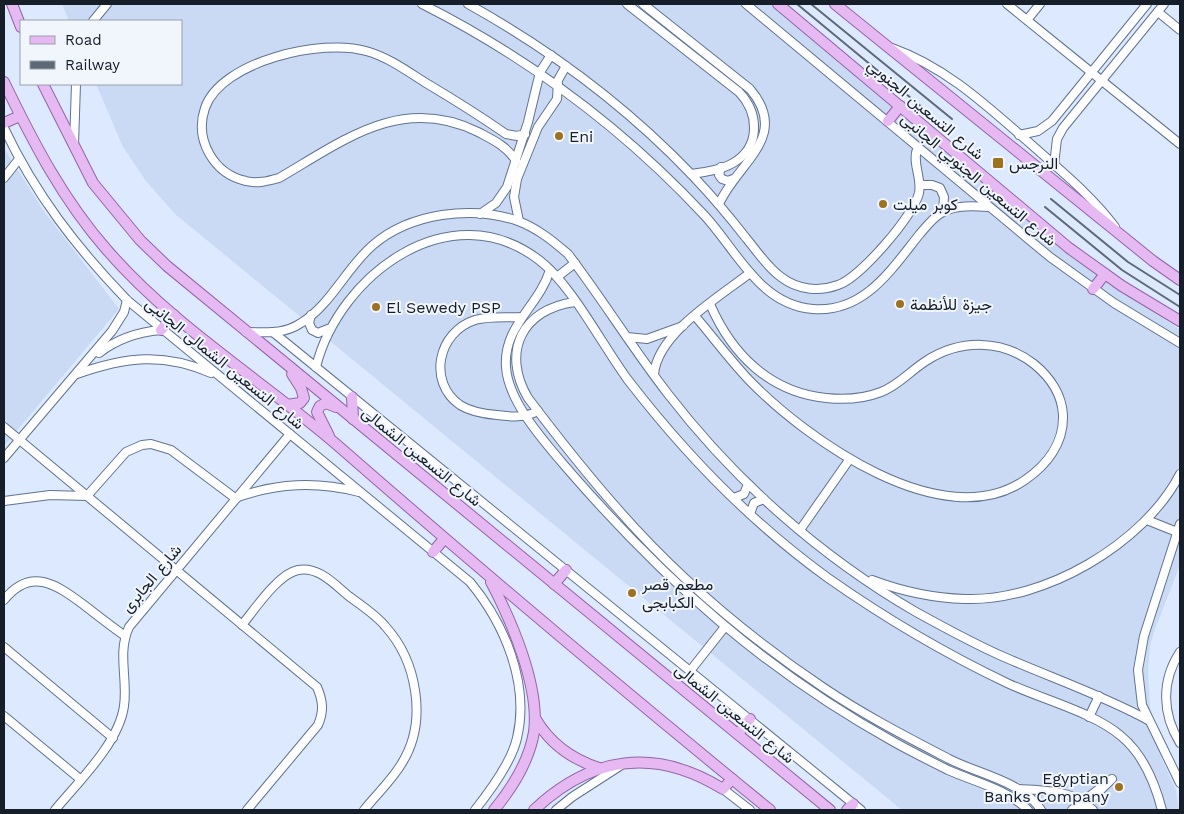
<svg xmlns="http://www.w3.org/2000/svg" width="1184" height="814" font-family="'Work Sans',Vazirmatn,sans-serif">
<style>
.built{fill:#cadaf4}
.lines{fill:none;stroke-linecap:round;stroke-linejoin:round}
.minor-casing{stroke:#5f7392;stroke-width:10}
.major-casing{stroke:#9365a7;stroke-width:12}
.minor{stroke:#fff;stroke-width:8}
.major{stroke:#e7b9f2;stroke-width:10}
.rail{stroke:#5e6877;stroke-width:2}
.poi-dot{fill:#9c7221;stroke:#f1f6fd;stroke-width:2}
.labels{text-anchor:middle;stroke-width:4;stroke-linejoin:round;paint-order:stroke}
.street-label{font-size:16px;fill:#161e2a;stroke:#f1f6fd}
.poi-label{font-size:16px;fill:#161e2a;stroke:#f1f6fd;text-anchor:start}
</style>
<rect width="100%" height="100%" fill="#dce9ff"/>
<g class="built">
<path d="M 62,4 L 772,4 L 1126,292 L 1180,330 L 1180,565 L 1155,629 L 1150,646 L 1148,671 L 1151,725 L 1162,759 L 1176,790 L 1179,810 L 902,810 L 175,214 L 146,181 L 123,147 L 96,84 L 181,84 L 181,21 L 69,21 Z"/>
<path d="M 4,148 L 43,210 L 119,309 L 4,446 Z"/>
</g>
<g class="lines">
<g class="minor-casing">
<g id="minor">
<path d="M 422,4 C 529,58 623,128 705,216 C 737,251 760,305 813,309 C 864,313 891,270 919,235 C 926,227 933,217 943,212 C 956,205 974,206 988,207"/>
<path d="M 468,4 C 551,50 627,107 692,175 C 711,195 729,216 746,238 C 757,251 767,267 781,277 C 798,290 819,292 838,285 C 860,278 914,215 919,193 C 922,178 912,163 917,149"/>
<path d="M 627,4 L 739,92 C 759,113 761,147 733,163 C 721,170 705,172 691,174"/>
<path d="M 643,4 L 750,89 C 791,137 737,163 719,204"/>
<path d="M 746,4 L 1050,257 L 1114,303 L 1180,343"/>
<path d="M 1007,4 L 1180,144"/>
<path d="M 1158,12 L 1180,30"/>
<path d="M 1027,20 L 1040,4"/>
<path d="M 93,21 L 107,4"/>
<path d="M 892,48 C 948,68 989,108 1033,146 C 1062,172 1092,196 1115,227"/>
<path d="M 4,128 C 35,194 77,248 127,300 L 470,582 C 504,623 530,683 517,738 C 512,761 490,791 475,810"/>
<path d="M 1019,135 L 1038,131 L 1052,121 L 1147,4"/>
<path d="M 74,144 L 76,84"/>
<path d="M 516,161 C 507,146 493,140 478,132 C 401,94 343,141 279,178 C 268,181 257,184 246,181 C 214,174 194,140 205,108 C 221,61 323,38 366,51 C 388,57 407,71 426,83 C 453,99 480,116 506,134 L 517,136 L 525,134"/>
<path d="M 1054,165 L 1057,139 L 1063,128 L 1164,4"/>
<path d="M 721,167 L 719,175 L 722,179 L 728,181 L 733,179"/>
<path d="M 4,178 L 19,159"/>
<path d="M 920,185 L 932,185 L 940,188 L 944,197 L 943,212"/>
<path d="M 480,214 L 496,203 L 507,187 L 528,122 L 540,72 L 551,55"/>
<path d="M 519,221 L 514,197 L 517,179 L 538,127 L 557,99 L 558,80 L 566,66"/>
<path d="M 550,270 C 539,306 503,326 506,367 C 508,403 548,446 571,473 C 666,582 767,672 894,742 C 912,752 930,761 948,770 C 975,782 1007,789 1028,810"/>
<path d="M 557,277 L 575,263"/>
<path d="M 575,302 C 522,309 501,352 528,398 C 556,435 585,472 616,507 C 676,576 748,637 824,688 C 864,715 907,737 949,759 C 978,774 1022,781 1041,810"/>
<path d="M 311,315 L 309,323 L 312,330 L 318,333 L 328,329"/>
<path d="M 695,316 C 713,337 730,360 749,380 C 806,439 943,537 1025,480 C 1047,465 1064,443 1063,415 C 1062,395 1050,377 1034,364 C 1002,339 960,339 926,361 C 910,371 899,385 881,392 C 863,399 845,400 826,398 C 770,392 732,355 710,304"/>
<path d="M 521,317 C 506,318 490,316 475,320 C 438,332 427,382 460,405 C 471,412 485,414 497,415 C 512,417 524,418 538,411"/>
<path d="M 246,332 C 266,332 283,335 301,323 C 331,305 346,268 373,245 C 410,213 472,205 518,221 C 537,228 553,241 568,254 C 603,300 633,349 668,394 C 735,481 821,557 916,612 C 945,628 974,644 1004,657 C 1052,678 1102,695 1148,720"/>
<path d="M 274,333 L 861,810"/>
<path d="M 627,337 L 647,339 L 683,326"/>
<path d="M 99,353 C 117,339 138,332 161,330"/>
<path d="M 316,367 C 339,275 450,192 539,260 C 572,285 602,345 628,380 C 685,454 752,523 828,578 C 885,618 944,653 1007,683 C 1041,699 1093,712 1121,736 C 1143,754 1155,783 1162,810"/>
<path d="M 77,374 C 125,357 163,352 211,373"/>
<path d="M 654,374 C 658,333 719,297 750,273"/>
<path d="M 4,427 L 317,687 C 323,701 324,711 318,725 L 247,810"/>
<path d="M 4,458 L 112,331 L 124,312 L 127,300"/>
<path d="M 734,498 L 744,494 L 748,484"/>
<path d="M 4,501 L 50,495 L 87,496 L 126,452 L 142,445 L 151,444 L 171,450 L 235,498 C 277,483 316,481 359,492"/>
<path d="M 750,514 L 754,503 L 764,499"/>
<path d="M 1147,520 L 1177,532"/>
<path d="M 1180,524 L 1144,636 L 1138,670 L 1142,705 L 1180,783"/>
<path d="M 800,530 L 849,460"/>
<path d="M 872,580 C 901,591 933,598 965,599 C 1044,602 1144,544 1180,474"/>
<path d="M 4,600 C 31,566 57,585 84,605 C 98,616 111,626 125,636"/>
<path d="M 242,625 C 255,609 278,574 298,570 C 319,566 335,585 350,597 C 362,606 376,615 385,626 C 417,661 428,721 402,763 C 392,780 376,795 364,810"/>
<path d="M 4,647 L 113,738"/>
<path d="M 1180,652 C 1161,681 1162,714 1180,743"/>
<path d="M 690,671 L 724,628"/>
<path d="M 4,716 L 80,779"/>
<path d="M 1089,717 L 1099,696"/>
<path d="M 723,789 L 750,810"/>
<path d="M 1018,789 C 1045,790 1073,790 1093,810"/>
<path d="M 55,810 C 78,782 119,743 124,706 C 128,679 117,653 129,627 L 290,434"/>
<path d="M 556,810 L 572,797 L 620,766"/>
<path d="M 1072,810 L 1112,779 L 1080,810"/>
</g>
</g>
<g class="major-casing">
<g id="major">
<path d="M 12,4 L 21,27"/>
<path d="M 778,4 L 1069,248 L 1122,286 L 1180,321"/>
<path d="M 835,4 L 1153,261 L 1180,280"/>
<path d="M 4,82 C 33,142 63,200 107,250 C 173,326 260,379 336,444 C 479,569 624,691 770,810"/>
<path d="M 43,84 L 93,183 L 140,240 L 167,266 L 830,810"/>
<path d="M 888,121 L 900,106"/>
<path d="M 4,123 L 20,116"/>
<path d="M 1093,289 L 1105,274"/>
<path d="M 161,330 L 174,315"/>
<path d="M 352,397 L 353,419"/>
<path d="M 287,405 L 300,403 L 304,398 L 301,388 L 292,374"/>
<path d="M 329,436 L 317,412 L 320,406 L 326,403 L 336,407"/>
<path d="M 433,552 L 444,539"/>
<path d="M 491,582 C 512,622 540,687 534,732 C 529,762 513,787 494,810"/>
<path d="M 554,584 L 566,570"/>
<path d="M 535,718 C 550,744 571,759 599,768"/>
<path d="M 738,734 L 750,719"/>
<path d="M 534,810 C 591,756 655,747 723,789 L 732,779"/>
<path d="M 847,810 L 853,804"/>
</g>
</g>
<use href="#minor" class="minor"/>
<use href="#major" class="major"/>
<g class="rail">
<path d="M 797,4 L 946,127"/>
<path d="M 811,4 L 952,119"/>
<path d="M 1051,199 L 1128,262 L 1180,295"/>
<path d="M 1045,207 L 1122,270 L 1180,307"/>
</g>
</g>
<g class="poi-dot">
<circle cx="559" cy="136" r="5"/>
<rect x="992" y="157" width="12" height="12" rx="2.5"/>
<circle cx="883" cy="204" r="5"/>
<circle cx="900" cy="304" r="5"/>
<circle cx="376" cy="307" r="5"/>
<circle cx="632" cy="593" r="5"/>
<circle cx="1119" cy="787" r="5"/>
</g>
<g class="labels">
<g class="street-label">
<text transform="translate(926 109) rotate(40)" y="6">شارع التسعين الجنوبي</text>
<text transform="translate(979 179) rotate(40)" y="6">شارع التسعين الجنوبي الجانبى</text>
<text transform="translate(225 363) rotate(39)" y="6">شارع التسعين الشمالى الجانبى</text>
<text transform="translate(422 456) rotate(39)" y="6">شارع التسعين الشمالى</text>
<text transform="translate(151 578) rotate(-50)" y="6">شارع الجابرى</text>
<text transform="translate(735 713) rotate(39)" y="6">شارع التسعين الشمالى</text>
</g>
<g class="poi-label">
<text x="569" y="142">Eni</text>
<text x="1009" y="169">النرجس</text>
<text x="893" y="210">كوبر ميلت</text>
<text x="910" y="310">جيزة للأنظمة</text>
<text x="386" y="313">El Sewedy PSP</text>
<text x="642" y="590">مطعم قصر<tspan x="642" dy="18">الكبابجى</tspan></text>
<text x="1109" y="784" text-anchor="end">Egyptian<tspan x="1109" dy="18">Banks Company</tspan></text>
</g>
</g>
<rect width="1184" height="814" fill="none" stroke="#161e2a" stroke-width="10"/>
<rect x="20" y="20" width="162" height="65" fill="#f1f6fd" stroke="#99a0a9"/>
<rect x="30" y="36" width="25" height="8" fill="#e7b9f2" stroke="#99a0a9"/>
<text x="65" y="45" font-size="15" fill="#161e2a">Road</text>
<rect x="30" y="61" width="25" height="8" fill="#5e6877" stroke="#99a0a9"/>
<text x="65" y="70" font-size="15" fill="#161e2a">Railway</text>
</svg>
